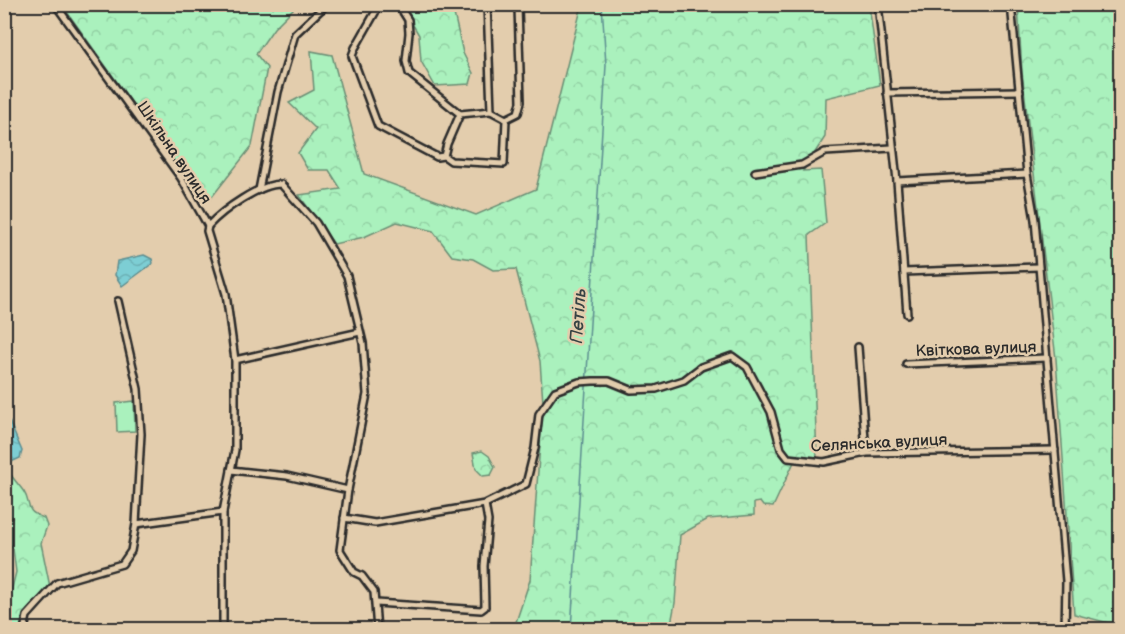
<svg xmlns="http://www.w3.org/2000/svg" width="1125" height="634" font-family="'Balsamiq Sans',sans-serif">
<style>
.forest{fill:url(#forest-crowns);stroke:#6a8e74;stroke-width:1.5}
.park{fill:#aaf1bd;stroke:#6a8e74;stroke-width:1.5}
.water{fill:url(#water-waves);stroke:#5c8d90;stroke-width:1.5}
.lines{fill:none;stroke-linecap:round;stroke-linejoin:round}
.stream{stroke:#5c8d90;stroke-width:1.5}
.minor-casing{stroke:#2b2b2b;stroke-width:10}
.minor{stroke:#e3cdad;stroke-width:5}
.labels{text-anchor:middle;stroke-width:5;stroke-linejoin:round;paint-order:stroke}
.street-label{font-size:16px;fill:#2b2b2b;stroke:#e3cdad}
.water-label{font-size:18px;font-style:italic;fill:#374344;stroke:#e3cdad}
</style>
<defs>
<pattern id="forest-crowns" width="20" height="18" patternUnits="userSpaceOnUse" patternTransform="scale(1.5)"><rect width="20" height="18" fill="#aaf1bd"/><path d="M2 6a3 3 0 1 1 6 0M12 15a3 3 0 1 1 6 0" fill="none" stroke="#92cfa3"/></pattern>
<pattern id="water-waves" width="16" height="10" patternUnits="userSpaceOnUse" patternTransform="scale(1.5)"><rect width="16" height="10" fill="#7dced4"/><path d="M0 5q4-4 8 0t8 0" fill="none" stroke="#6cb1b6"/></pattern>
</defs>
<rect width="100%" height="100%" fill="#e3cdad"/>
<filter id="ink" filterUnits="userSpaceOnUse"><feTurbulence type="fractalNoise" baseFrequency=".0167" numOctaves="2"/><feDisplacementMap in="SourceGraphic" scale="12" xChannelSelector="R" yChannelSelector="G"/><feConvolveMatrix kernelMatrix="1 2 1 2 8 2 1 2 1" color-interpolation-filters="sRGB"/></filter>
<g filter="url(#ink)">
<g class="forest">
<path d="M 62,5 L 297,5 L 274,28 L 256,54 L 267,68 L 252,146 L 211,198 L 193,188 Z"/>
<path d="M 401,5 L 452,5 L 463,53 L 473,73 L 470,84 L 435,86 L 421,61 L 419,35 Z"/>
<path d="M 582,5 L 869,5 L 880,85 L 826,98 L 825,137 L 803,171 L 821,170 L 826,223 L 809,235 L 817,460 L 795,460 L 773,507 L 763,506 L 760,502 L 754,503 L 754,515 L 708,519 L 680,535 L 675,603 L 670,629 L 516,629 L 515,625 L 530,580 L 543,403 L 540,361 L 516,269 L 493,270 L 473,259 L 452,256 L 433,231 L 397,222 L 364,237 L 334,244 L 299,195 L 341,189 L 329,170 L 308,170 L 298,153 L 316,129 L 289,103 L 314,90 L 311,51 L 332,55 L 364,174 L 476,215 L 536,189 Z"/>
<path d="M 1018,5 L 1120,5 L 1120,626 L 1074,614 L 1056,359 L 1022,72 Z"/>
<path d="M 482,451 L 489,456 L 495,467 L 491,475 L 483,476 L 476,469 L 473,453 Z"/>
<path d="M 11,475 C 15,481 20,486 24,492 C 32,504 23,511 44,518 L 47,526 L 41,543 L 50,587 L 27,610 L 20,629 L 5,630 L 5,616 L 16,572 L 13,549 L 4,535 L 5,529 L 12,518 L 5,509 L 5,476 Z"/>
</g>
<path class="park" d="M 134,401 L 135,431 L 117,432 L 116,403 Z"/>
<g class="water">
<path d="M 144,255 L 152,259 L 153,263 L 122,286 L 115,275 L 117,261 Z"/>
<path d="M 5,420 L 9,421 L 22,451 L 20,458 L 7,464 L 4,463 Z"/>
</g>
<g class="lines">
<path class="stream" d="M 571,630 L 606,65 L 602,4"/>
<g class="minor-casing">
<g id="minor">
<path d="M 55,4 L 181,178 L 208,226 L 207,231 L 226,294 L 235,360 L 235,450 L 223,512 L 223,630"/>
<path d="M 380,4 L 355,48 L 352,56 L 378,126 L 437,157 L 444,156 L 447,144 L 460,114 L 491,111 L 487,4"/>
<path d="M 398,4 L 408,20 L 409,33 L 406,61 L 409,73 L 460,114"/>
<path d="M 878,4 L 897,181 L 907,314"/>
<path d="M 1011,4 L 1027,174 L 1035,220 L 1066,581 L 1065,630"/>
<path d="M 878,5 L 1012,5"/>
<path d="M 518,6 L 537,4"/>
<path d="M 887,93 L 1020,91"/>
<path d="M 491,111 L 506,119 L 518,113 L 521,102 L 518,7"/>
<path d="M 444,156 L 451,161 L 504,164 L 506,119"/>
<path d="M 755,172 L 802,165 L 825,152 L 892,148"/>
<path d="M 897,181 L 1027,174"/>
<path d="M 259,190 L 278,92 L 295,34 L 327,4"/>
<path d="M 208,226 C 223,210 259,184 281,184 L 316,223 L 347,276 L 363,343 L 367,394 L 348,490"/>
<path d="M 904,272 L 1038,267"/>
<path d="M 118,301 L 138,389 L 141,434 L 136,524 L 223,512"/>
<path d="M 858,347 L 866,453"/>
<path d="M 235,360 L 360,332"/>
<path d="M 906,364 L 1047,358"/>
<path d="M 231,470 L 287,476 L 348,490 L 340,550 L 354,572 L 362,576 L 374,592 L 377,630"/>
<path d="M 344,518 L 375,523 L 485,504 L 526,484 L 535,448 L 539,414 L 555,391 L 579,382 L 593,381 L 609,381 L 631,390 L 656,389 L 684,380 L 701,367 L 732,356 L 747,367 L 771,412 L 781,449 L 788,458 L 824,462 L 866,453 L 1055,450"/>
<path d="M 376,603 L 481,610 L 485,607 L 484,566 L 488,521 L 485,504"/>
<path d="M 24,630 L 27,616 L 57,583 L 122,564 L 131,551 L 136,524"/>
<path d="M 1023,630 L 1045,625 L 1065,625"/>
</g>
</g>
<use href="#minor" class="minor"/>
</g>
</g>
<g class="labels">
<g class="street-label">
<text transform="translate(175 152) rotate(56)" y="6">Шкільна вулиця</text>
<text transform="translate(976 348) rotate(-2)" y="6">Квіткова вулиця</text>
<text transform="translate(879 442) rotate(-3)" y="6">Селянська вулиця</text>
</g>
<g class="water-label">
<text transform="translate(578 316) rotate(-86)" y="6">Петіль</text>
</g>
</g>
<rect width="1125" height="634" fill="none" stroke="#e3cdad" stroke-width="24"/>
<rect x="12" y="12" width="1101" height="610" fill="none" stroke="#2b2b2b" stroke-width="2" filter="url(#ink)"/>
</svg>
